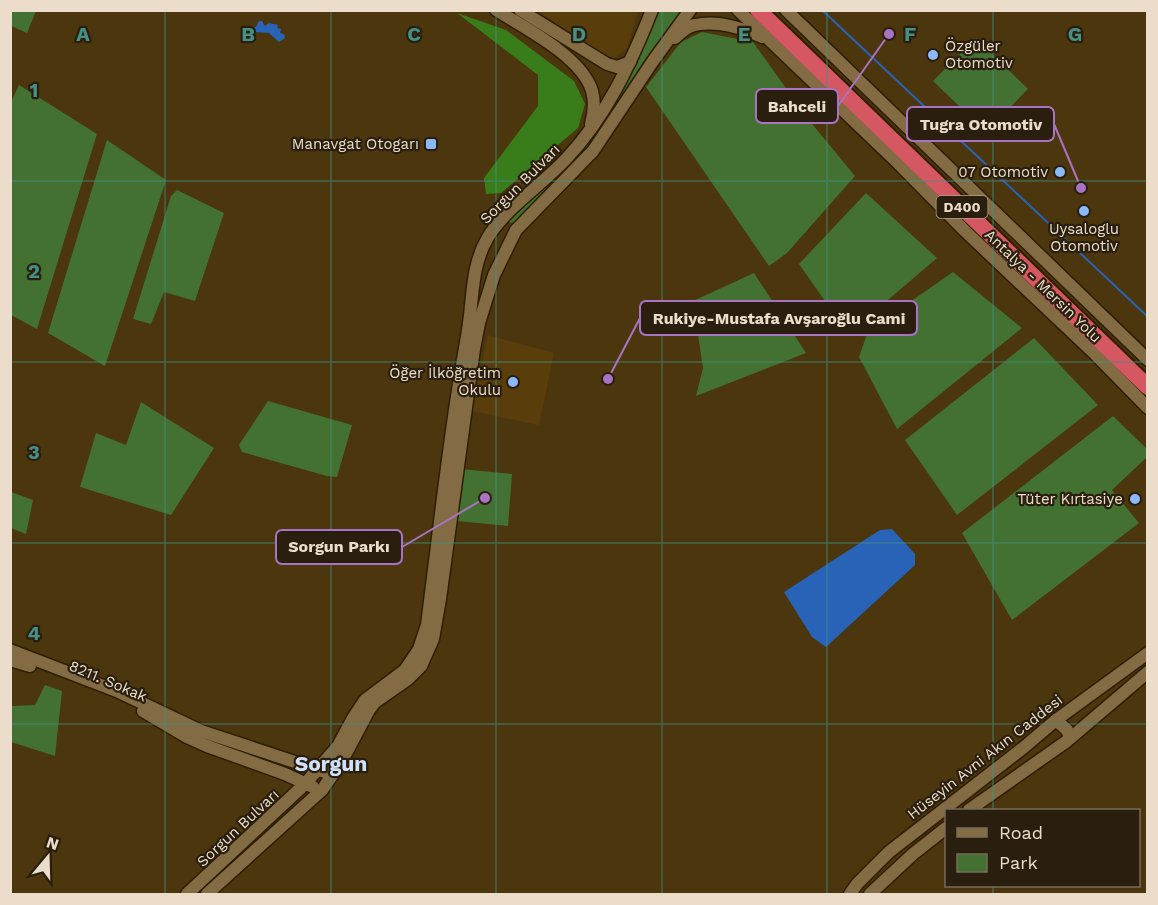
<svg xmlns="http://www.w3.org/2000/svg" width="1158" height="905" font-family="'Work Sans',sans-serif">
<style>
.built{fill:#593e0c}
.green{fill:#427131}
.forest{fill:#397d1a}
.water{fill:#2863b7}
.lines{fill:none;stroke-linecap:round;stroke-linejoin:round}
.stream{stroke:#2863b7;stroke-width:2}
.secondary-casing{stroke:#2e1e01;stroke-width:15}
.highway-casing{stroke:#2e1e01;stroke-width:20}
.secondary{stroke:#836b44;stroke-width:12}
.highway{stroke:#d45761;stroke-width:16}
.grid{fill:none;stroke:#469085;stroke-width:1.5;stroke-opacity:0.55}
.poi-dot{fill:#8cb9fc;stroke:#2a1f0f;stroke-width:2}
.labels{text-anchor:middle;stroke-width:4.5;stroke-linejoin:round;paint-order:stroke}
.shield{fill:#2a1f0f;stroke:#b1a491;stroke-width:1.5}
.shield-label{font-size:14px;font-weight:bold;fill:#ebddc9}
.poi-label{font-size:15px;fill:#ebddc9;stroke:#2a1f0f;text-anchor:end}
.street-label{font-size:15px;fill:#ebddc9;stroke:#2a1f0f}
.district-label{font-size:21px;font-weight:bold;fill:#d0e2fb;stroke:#2a1f0f}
.grid-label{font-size:20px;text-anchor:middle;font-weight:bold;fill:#469085;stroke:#2a1f0f;stroke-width:4.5;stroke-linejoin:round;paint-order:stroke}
.leader{fill:none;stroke:#a873c3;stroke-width:2}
.callout-dot{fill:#a873c3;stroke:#2a1f0f;stroke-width:2}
.callout{fill:#2a1f0f;stroke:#a873c3;stroke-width:2}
.callout-label{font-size:16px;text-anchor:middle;font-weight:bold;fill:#ebddc9}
</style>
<rect width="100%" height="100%" fill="#4c360d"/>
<g class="built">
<path d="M 538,11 L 638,10 L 638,11 L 627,48 L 614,58 L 591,47 Z"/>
<path d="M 488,335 L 554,353 L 539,425 L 472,411 Z"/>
</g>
<g class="green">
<path d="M 10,11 L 36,11 L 27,33 L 11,26 Z"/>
<path d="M 658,11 L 684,11 L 591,146 L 517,224 L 505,221 L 609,111 L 642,50 Z"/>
<path d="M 702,32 L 753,42 L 808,119 L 855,176 L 787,253 L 769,266 L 646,87 L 681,42 Z"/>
<path d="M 976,38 L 1028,89 L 986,132 L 933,81 Z"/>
<path d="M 19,85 L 97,134 L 37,329 L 11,315 L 10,104 Z"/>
<path d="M 107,140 L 166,180 L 105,366 L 48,333 Z"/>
<path d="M 177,190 L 224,213 L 195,301 L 164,292 L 151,324 L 133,319 L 171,196 Z"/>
<path d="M 866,193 L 937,258 L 848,334 L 799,264 Z"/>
<path d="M 953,272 L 1022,328 L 897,429 L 859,357 L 868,331 Z"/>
<path d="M 754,273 L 806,353 L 696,396 L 703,368 L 693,301 Z"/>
<path d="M 1034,338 L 1098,405 L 957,515 L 905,440 Z"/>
<path d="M 268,401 L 352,425 L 337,477 L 327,476 L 242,452 L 239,445 Z"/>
<path d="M 141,402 L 214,448 L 171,515 L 80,487 L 96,433 L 126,445 Z"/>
<path d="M 1113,416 L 1147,449 L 1147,457 L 1112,490 L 1139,523 L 1012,620 L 962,533 Z"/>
<path d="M 461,469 L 512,474 L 508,526 L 457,521 Z"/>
<path d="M 11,492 L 33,500 L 26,534 L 11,528 Z"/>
<path d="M 45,685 L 62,691 L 55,756 L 11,742 L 11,706 L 35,705 Z"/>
</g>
<path class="forest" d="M 457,13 L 506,30 L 574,81 L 585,104 L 578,128 L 501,193 L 486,194 L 484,178 L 538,106 L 538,75 Z"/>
<g class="water">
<path d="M 259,21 L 262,21 L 265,26 L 269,23 L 278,25 L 277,28 L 281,29 L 280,33 L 284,34 L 285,38 L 279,42 L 269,33 L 254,32 L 251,27 L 256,27 Z"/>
<path d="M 892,529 L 915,554 L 915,565 L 826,647 L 812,637 L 784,592 L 880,530 Z"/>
</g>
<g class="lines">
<path class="stream" d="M 822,10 L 1148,317"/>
<g class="secondary-casing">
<g id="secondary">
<path d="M 496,10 C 525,28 582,57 592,91 C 595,102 594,113 591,124"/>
<path d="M 520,10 L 607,64 L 617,67 L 630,62"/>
<path d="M 738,10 L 897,162 L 965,231 L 1095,354 L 1148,408"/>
<path d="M 786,10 L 1148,360"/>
<path d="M 675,38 C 680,33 687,26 695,25 C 717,20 742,28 762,37"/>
<path d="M 10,650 L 119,692 L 201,731 L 325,772"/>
<path d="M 10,660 L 30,666"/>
<path d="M 143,711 L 187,737 L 207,746 L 285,774 L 313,787"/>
<path d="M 1056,720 L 1067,730 L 1070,738"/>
<path d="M 969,810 L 1067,741 L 1148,672"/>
<path d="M 187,894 L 305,784 L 338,746 L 353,718 L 365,700 L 405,670 L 419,649 L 427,625 L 430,601 C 439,531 447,460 458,390 C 461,368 466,345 469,323 C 473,295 472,265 487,239 C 503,210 543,184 566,159 C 606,117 631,63 652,10"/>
<path d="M 207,894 L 322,790 L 342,761 L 369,710 L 375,702 L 408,679 L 421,666 L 433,639 L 440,599 L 474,349 L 479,323 L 494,275 L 516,230 L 593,151 L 653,61 L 690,10"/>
<path d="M 850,894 L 857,884 L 889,852 L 1023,748 L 1056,720 L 1148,653"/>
<path d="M 870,894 L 913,854 L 946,828"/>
</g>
</g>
<g class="highway-casing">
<path id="highway" d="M 758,10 L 1148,387"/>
</g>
<use href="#secondary" class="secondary"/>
<use href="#highway" class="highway"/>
</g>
<path class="grid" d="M 165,10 L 165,894M 331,10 L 331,894M 496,10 L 496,894M 662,10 L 662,894M 827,10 L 827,894M 993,10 L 993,810M 10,181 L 1148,181M 10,362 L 1148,362M 10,543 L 1148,543M 10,724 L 1148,724M 993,886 L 993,894"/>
<g class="poi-dot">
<circle cx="933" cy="55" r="6"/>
<rect x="425" y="138" width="12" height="12" rx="3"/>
<circle cx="1060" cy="172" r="6"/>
<circle cx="1084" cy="211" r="6"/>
<circle cx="513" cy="382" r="6"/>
<circle cx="1135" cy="499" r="6"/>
</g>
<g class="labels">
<rect class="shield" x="936.5" y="196" width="51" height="22" rx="4.5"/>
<g class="shield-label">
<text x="962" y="212">D400</text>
</g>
<g class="poi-label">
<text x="945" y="51" text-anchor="start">Özgüler<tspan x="945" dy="17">Otomotiv</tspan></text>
<text x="419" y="149">Manavgat Otogarı</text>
<text x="1048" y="177">07 Otomotiv</text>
<text x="1084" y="234" text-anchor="middle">Uysaloglu<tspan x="1084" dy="17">Otomotiv</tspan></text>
<text x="501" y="378">Öğer İlköğretim<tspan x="501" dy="17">Okulu</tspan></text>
<text x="1123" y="504">Tüter Kırtasiye</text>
</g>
<g class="street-label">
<text transform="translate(520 184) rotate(-45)" y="5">Sorgun Bulvarı</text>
<text transform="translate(1043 286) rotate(44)" y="5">Antalya - Mersin Yolu</text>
<text transform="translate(108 681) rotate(23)" y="5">8211. Sokak</text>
<text transform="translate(985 757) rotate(-38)" y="5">Hüseyin Avni Akın Caddesi</text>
<text transform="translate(238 828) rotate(-43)" y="5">Sorgun Bulvarı</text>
</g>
<g class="district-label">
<text x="331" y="771">Sorgun</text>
</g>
</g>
<g class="grid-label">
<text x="83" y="41">A</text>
<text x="248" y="41">B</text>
<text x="414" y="41">C</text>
<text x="579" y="41">D</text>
<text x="744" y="41">E</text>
<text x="910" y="41">F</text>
<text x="1075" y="41">G</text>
<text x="34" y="97">1</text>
<text x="34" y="278">2</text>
<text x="34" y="459">3</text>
<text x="34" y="640">4</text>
</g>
<path class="leader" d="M889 34L838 106M1081 188L1054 124M608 379L640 318M485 498L402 547"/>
<g class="callout-dot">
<circle cx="889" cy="34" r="6"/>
<circle cx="1081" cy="188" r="6"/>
<circle cx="608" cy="379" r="6"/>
<circle cx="485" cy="498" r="6"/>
</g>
<g class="callout">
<rect x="756" y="89" width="82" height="34" rx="6"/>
<rect x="907" y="107" width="147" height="34" rx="6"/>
<rect x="640" y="301" width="277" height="34" rx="6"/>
<rect x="276" y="530" width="126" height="34" rx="6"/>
</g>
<g class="callout-label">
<text x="797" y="112">Bahceli</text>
<text x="981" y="130">Tugra Otomotiv</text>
<text x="779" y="324">Rukiye-Mustafa Avşaroğlu Cami</text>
<text x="339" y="552">Sorgun Parkı</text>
</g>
<rect width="1158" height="905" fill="none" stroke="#ebddc9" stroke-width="24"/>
<rect x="945" y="809" width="195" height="78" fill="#2a1f0f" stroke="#776b59" stroke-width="1.5"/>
<rect x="957" y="828" width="30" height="9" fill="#836b44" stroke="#776b59" stroke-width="1.5"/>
<text x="999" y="839" font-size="18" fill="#ebddc9">Road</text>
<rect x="957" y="854" width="30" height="18" fill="#427131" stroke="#776b59" stroke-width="1.5"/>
<text x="999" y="869" font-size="18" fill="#ebddc9">Park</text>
<g transform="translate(48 857) rotate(19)" stroke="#2a1f0f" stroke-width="4.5" paint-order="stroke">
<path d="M0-4.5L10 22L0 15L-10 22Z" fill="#ebddc9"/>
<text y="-9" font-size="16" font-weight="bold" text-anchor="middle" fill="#ebddc9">N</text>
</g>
</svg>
